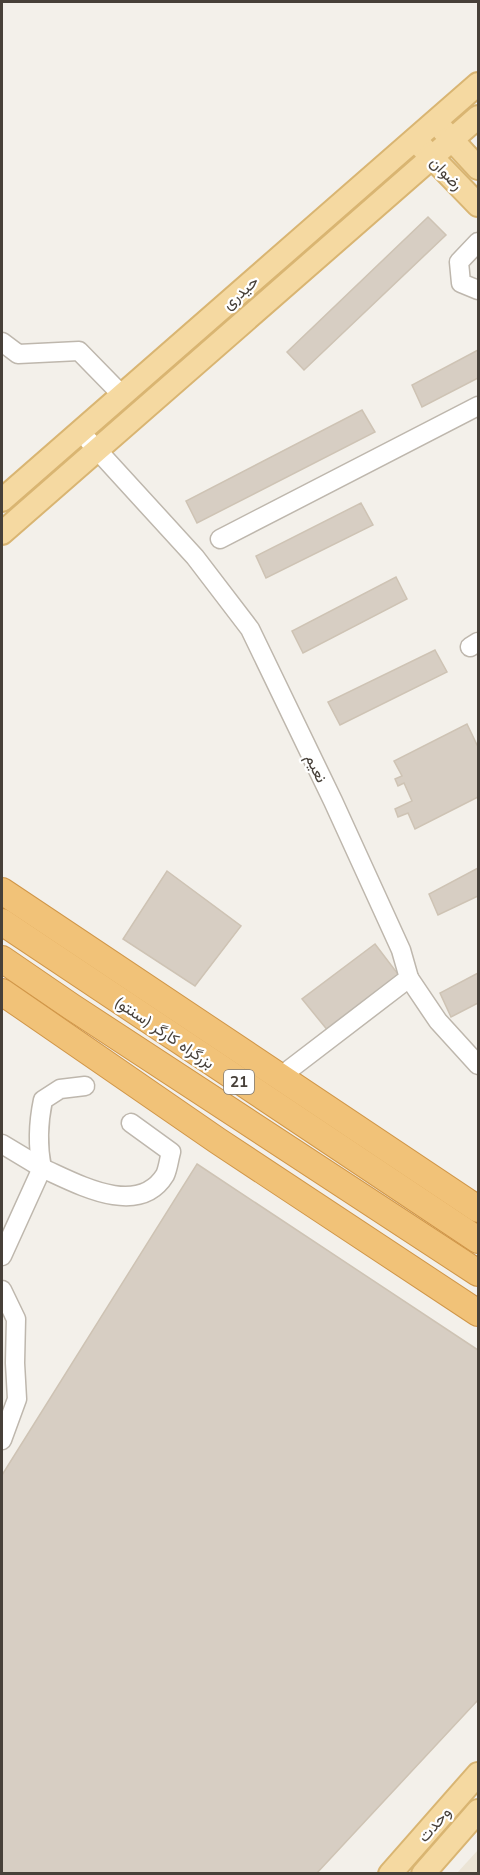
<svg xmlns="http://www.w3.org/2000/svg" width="480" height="1875" font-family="Mulish,Vazirmatn,sans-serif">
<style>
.education{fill:#ebe4d5}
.building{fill:#d7cec3;stroke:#cec3b4;stroke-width:1.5}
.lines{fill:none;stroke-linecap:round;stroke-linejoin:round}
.minor-casing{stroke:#beb7ad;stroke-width:21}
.major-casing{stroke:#d9b572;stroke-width:26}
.highway-casing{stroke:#d09648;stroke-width:28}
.minor{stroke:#fff;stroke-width:18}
.major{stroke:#f5d9a1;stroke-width:22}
.highway{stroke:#f1c278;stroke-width:26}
.labels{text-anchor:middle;stroke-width:4.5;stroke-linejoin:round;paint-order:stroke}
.shield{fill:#fff;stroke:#7e7974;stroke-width:1.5}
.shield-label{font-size:15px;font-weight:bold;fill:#474039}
.street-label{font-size:16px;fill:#474039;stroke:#fff}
</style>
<rect width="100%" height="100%" fill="#f3f0ea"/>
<path class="education" d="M 478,1850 L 478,1873 L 457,1873 Z"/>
<g class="building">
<path d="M 428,217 L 446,235 L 304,370 L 287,352 Z"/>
<path d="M 478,350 L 478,378 L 422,407 L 412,385 Z"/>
<path d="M 362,410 L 375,432 L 197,523 L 186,501 Z"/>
<path d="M 361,503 L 373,525 L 266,578 L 256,556 Z"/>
<path d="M 396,577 L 407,599 L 303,653 L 292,631 Z"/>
<path d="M 435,650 L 447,672 L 340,725 L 328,702 Z"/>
<path d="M 467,724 L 478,747 L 478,797 L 415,829 L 408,813 L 398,817 L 395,809 L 412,801 L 404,783 L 398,786 L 395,779 L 402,776 L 394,761 Z"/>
<path d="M 478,868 L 478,896 L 438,915 L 429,894 Z"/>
<path d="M 167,871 L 241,926 L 195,986 L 123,939 Z"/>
<path d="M 375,944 L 401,978 L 329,1032 L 302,999 Z"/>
<path d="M 478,973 L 478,1003 L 451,1017 L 440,993 Z"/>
<path d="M 197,1164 L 478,1350 L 478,1700 L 316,1874 L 2,1874 L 2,1475 Z"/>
</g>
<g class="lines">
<g class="minor-casing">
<g id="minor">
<path d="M 478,242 L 459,262 L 461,283 L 478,290"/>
<path d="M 2,342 L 18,354 L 79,351 L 122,395"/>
<path d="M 89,441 L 195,557 L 250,629 L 333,801 L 401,950 L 409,978 L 281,1076"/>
<path d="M 220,539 L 478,406"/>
<path d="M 470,647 L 478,642"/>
<path d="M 409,978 L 438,1021 L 478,1065"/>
<path d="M 2,1144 L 42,1168"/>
<path d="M 42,1168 C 37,1144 38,1124 43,1100 L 60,1089 L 85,1086"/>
<path d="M 2,1256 L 42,1168 C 76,1183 138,1219 165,1175 C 168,1169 169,1159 171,1152 L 131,1123"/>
<path d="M 2,1290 L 16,1319 L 15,1363 L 17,1399 L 2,1440"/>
</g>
</g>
<g class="major-casing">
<g id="major">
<path d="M 443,130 L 478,168"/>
<path d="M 422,147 L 478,205"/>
<path d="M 2,500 L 478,84"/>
<path d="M 2,533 L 478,117"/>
<path d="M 390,1874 L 478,1774"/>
<path d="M 423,1874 L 478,1811"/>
</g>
</g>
<g class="highway-casing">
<g id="highway">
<path d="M 2,891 L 478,1209"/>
<path d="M 2,922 L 478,1240"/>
<path d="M 2,959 L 72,1007 L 478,1273"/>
<path d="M 2,992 L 218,1141 L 478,1313"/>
</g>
</g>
<use href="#minor" class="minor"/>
<use href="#major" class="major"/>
<use href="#highway" class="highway"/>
</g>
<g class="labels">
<rect class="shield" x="224" y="1070" width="30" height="24" rx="4.5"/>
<g class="shield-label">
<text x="239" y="1087">21</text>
</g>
<g class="street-label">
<text transform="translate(447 173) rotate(46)" y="6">رضوان</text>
<text transform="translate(240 292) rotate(-41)" y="6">حیدری</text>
<text transform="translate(317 768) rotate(64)" y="6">نعیم</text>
<text transform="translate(165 1032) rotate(34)" y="6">بزرگراه کارگر (سنتو)</text>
<text transform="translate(434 1824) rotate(-49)" y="6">وحدت</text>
</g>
</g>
<rect width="480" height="1875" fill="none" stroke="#474039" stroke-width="6"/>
</svg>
